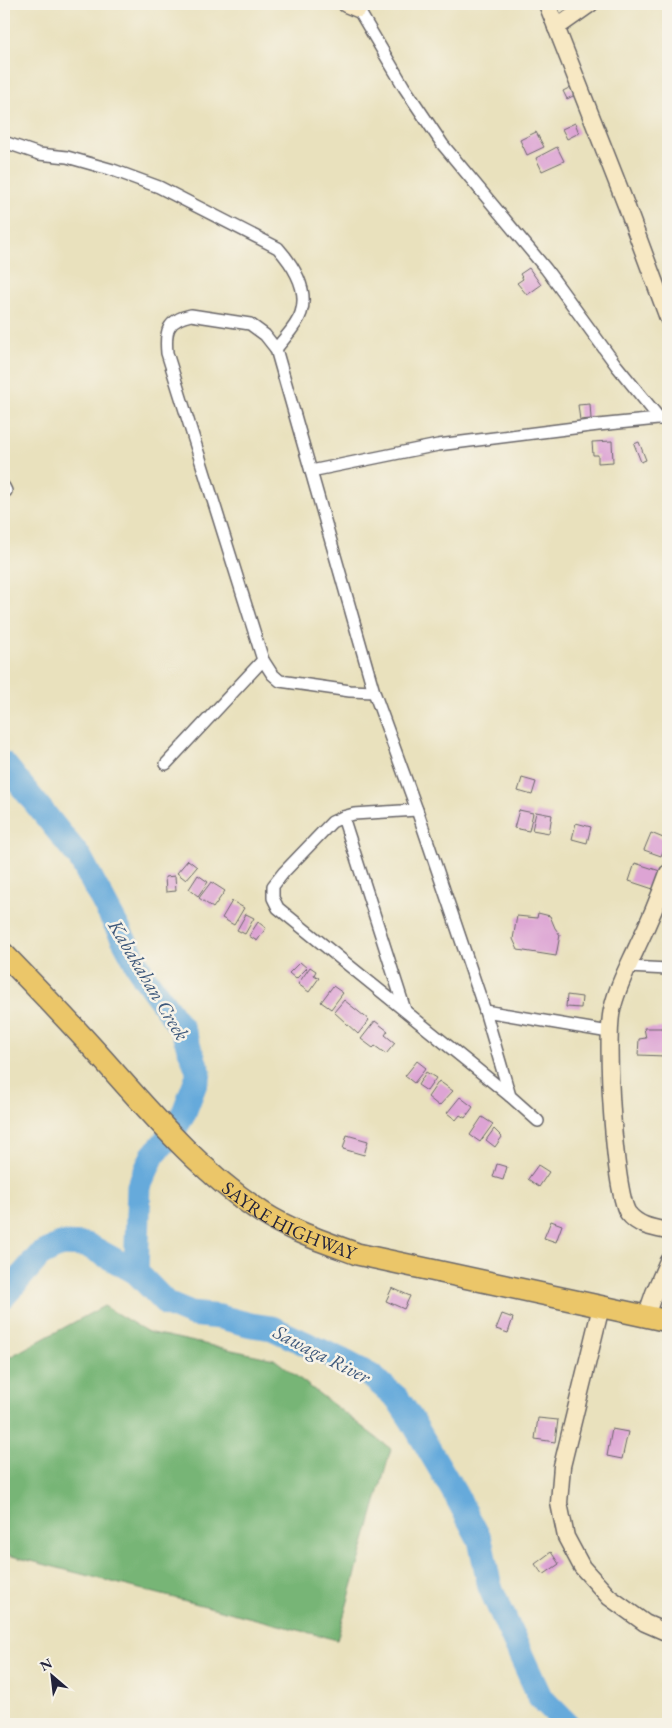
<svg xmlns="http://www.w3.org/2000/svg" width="672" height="1728" font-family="'EB Garamond',serif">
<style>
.forest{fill:#77b576;stroke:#4c6c58}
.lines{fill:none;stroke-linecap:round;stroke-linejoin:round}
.river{stroke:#66aadb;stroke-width:25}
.building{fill:#dda4d4}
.street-casing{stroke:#686568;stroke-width:14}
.secondary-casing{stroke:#686568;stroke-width:19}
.highway-casing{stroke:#686568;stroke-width:24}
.street{stroke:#fff;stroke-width:11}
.secondary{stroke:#f7e8c3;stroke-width:16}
.highway{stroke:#ebc669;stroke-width:21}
.labels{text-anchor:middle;stroke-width:5;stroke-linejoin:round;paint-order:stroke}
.street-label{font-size:19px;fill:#22223b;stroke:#f7f3e8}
.water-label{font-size:20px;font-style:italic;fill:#3d587b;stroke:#f7f3e8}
</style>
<rect width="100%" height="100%" fill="#f7f3e8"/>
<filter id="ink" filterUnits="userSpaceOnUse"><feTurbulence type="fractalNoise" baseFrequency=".02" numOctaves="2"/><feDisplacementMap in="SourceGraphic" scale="10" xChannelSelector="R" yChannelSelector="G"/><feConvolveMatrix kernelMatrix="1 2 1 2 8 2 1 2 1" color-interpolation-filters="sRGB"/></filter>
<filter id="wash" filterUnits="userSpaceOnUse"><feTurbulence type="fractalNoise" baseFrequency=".0096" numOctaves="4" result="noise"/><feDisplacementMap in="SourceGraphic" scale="20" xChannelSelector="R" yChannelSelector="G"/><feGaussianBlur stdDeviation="1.12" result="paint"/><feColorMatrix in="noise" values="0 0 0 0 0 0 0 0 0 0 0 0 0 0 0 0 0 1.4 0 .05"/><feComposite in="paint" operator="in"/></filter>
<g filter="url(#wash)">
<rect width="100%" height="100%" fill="#e9e1bd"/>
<path class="forest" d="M 104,1306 L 148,1332 L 274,1359 L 391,1449 L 337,1640 L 4,1554 L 4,1360 Z"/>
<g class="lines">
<g class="river">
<path d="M 4,764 L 80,858 L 144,977 L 182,1029 L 199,1073 L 183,1115 L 170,1136 L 153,1155 L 139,1186 L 136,1272"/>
<path d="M 4,1296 L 40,1255 L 62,1244 L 87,1245 L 136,1272 L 167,1304 L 191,1314 L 220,1317 L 251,1325 L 272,1328 L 343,1361 L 371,1376 L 397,1398 L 411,1419 L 457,1497 L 480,1540 L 490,1587 L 540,1697 L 567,1724"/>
</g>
</g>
<g id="blocks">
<g class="building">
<path d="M 571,87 L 575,95 L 567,99 L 563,91 Z"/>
<path d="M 575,123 L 579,133 L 567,139 L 562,129 Z"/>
<path d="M 536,132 L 544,147 L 527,155 L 520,140 Z"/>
<path d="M 557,147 L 564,161 L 542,171 L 536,158 Z"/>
<path d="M 529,268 L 541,285 L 527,295 L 517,283 L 523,279 L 520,274 Z"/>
<path d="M 590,404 L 591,419 L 580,420 L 578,405 Z"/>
<path d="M 612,441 L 613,462 L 598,463 L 598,455 L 593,455 L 592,442 Z"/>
<path d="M 639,442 L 646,460 L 641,462 L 634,444 Z"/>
<path d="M 522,778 L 536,782 L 532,795 L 518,791 Z"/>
<path d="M 519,810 L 533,813 L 529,831 L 514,828 Z"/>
<path d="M 536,812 L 552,815 L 549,833 L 532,830 Z"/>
<path d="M 576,823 L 591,827 L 587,843 L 572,839 Z"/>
<path d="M 651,833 L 668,840 L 661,856 L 644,850 Z"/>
<path d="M 188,860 L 197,867 L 186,880 L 177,873 Z"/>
<path d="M 635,863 L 660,871 L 653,889 L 629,881 Z"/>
<path d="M 198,875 L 208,882 L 198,896 L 189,889 Z"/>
<path d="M 175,876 L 176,891 L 166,892 L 165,877 Z"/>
<path d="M 211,882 L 225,891 L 213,908 L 199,898 Z"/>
<path d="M 232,901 L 244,908 L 234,925 L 222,918 Z"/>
<path d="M 538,913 L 550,916 L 555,928 L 560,935 L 556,956 L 518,950 L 513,939 L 517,916 L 537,918 Z"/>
<path d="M 246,914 L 254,918 L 245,934 L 237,930 Z"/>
<path d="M 258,922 L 266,928 L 257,941 L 249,936 Z"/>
<path d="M 300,962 L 307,968 L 296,979 L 289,973 Z"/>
<path d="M 310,967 L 316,971 L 314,975 L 319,978 L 309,992 L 298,984 Z"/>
<path d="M 333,986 L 343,993 L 331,1009 L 321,1002 Z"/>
<path d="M 567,995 L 582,997 L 581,1008 L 566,1007 Z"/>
<path d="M 344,1000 L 369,1020 L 358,1034 L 334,1012 Z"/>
<path d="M 375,1021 L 388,1031 L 385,1035 L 395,1043 L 386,1054 L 375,1046 L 373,1048 L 361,1039 Z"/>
<path d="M 644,1028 L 663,1028 L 666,1044 L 665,1056 L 638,1055 L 639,1039 L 646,1038 Z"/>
<path d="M 417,1061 L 426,1068 L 414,1083 L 405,1076 Z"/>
<path d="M 426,1072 L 436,1078 L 427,1091 L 418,1085 Z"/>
<path d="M 439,1081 L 453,1091 L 439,1106 L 428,1097 Z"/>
<path d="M 460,1097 L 473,1107 L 465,1118 L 460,1115 L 456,1120 L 447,1113 Z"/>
<path d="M 482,1117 L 493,1124 L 480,1142 L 470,1135 Z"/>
<path d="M 494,1129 L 502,1137 L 495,1147 L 486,1140 Z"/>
<path d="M 347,1135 L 368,1141 L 364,1155 L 343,1149 Z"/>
<path d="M 497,1164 L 507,1167 L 503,1180 L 493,1177 Z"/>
<path d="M 538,1165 L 549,1172 L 539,1187 L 528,1179 Z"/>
<path d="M 551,1221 L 562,1225 L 556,1242 L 544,1238 Z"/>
<path d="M 392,1288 L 410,1296 L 404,1309 L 386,1301 Z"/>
<path d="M 502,1314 L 513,1318 L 508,1333 L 496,1329 Z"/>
<path d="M 538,1418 L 558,1420 L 555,1442 L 535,1439 Z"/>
<path d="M 612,1429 L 628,1432 L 622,1459 L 607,1456 Z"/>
<path d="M 551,1552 L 559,1564 L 543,1575 L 535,1564 Z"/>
</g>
</g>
</g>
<g filter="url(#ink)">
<use href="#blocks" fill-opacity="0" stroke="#686568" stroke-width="1"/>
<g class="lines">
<g class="street-casing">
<g id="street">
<path d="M 358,9 L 404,87 L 443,145 L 546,269 L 616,365 L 660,419"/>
<path d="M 4,142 L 39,154 L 67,157 L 113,170 L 159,187 L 278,248 C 293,265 309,289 301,313 C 297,326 284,338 276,349"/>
<path d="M 191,315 L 250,324 L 265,335 L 276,349 L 374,692 L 350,691 L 280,681 L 272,674 L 263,660 L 167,353 C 165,331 167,320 191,315 Z"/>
<path d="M 311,471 L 438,445 L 598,425 L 668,418"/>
<path d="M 4,487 L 6,491"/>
<path d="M 374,692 L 417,810 L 485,1011"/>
<path d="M 166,764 L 263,660"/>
<path d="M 417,810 L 354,814 L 343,817 L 332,822 L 284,872 L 273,886 L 273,898 L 278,908 L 510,1096"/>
<path d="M 343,817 L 405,1010"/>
<path d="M 628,967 L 668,969"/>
<path d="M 538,1121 L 510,1096 L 485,1011 L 609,1032"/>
</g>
</g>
<g class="secondary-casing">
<g id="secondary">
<path d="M 346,4 L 358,9"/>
<path d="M 547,4 L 626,205 L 668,318"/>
<path d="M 556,28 L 590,4"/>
<path d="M 668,873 C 659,898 649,922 637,947 C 628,967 617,987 612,1010 C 605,1037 614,1192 628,1213 C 638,1226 653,1228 668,1231"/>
<path d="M 601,1307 L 562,1466 L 559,1503 L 566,1537 L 582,1567 L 609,1597 L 645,1623 L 668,1633"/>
<path d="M 646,1316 L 654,1293 L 668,1261"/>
</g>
</g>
<g class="highway-casing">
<g id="highway">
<path id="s1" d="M 4,954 C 37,988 69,1021 100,1056 C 150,1112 200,1172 263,1213 C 291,1231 325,1242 357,1254 L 668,1321"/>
</g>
</g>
<use href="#street" class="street"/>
<use href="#secondary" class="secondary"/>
<use href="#highway" class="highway"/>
</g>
</g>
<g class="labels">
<g class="street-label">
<text dy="7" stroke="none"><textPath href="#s1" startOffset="394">SAYRE HIGHWAY</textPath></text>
</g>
<g class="water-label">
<text transform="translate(149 980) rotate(59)" y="7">Kabakahan Creek</text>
<text transform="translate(322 1354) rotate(27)" y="7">Sawaga River</text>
</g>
</g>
<rect width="672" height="1728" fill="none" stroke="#f7f3e8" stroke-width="20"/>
<g transform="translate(52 1676) rotate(332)" stroke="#f7f3e8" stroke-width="4" paint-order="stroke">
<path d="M0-4L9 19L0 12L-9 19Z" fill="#22223b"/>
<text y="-8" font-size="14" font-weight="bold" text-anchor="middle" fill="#22223b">N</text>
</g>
</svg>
